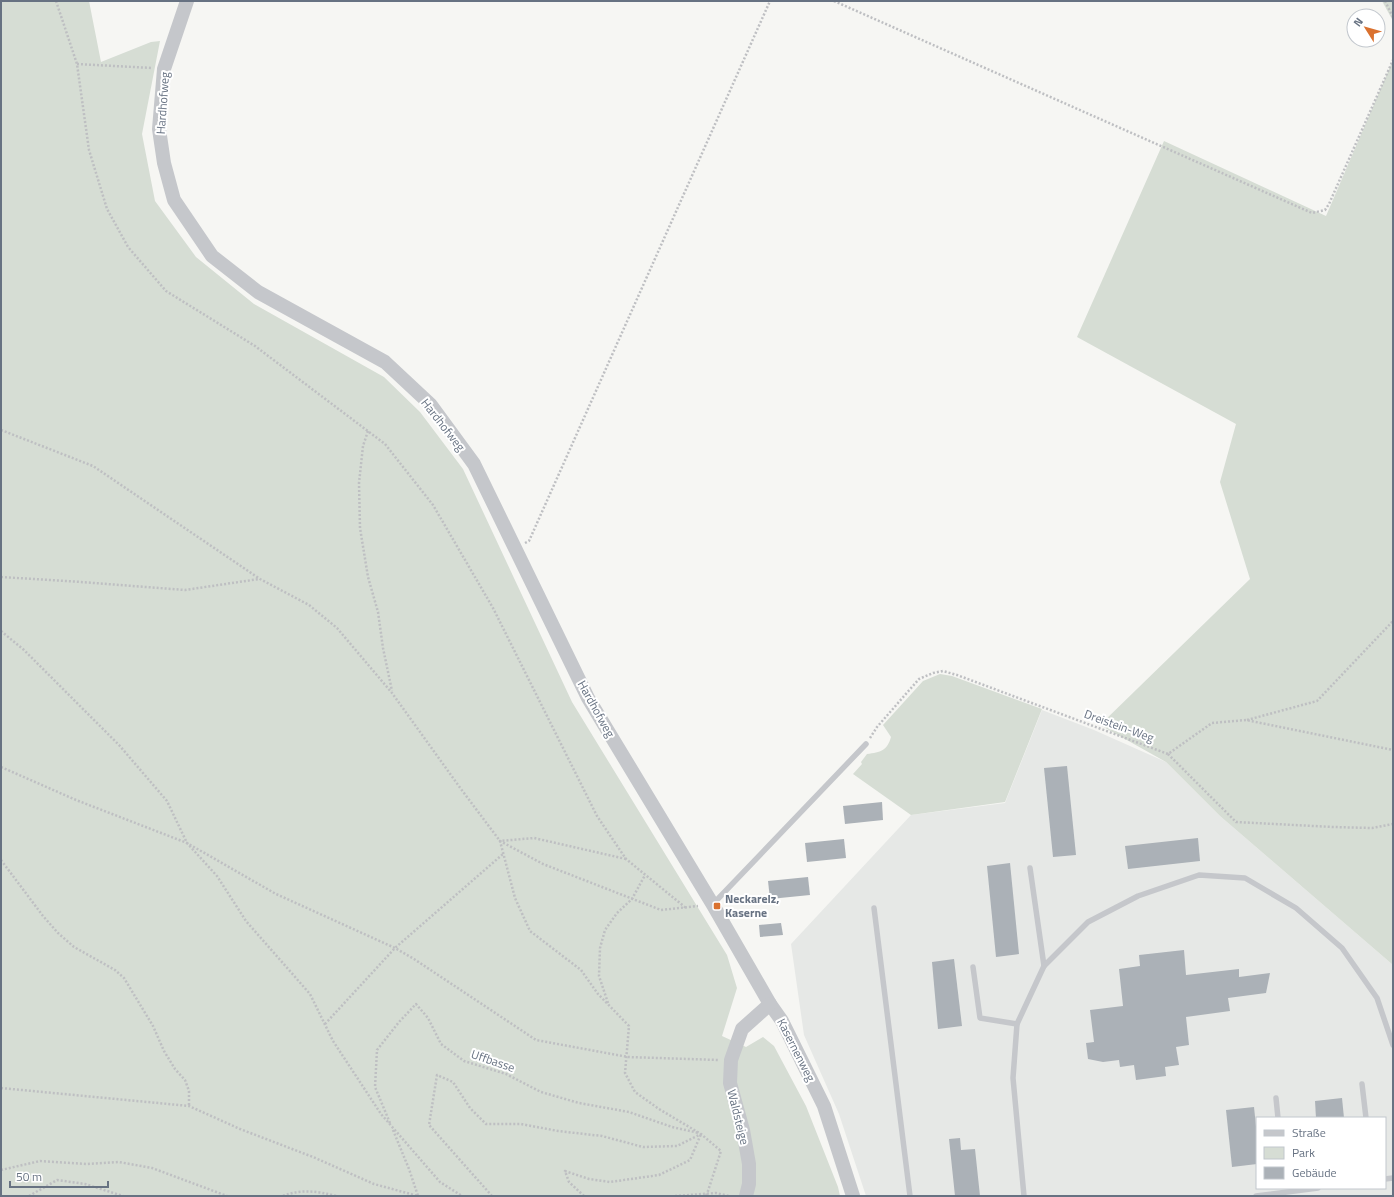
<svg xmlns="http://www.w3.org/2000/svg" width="1394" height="1197" font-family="'Titillium Web',sans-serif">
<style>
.built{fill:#e6e8e6;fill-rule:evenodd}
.green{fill:#d6ddd4}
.building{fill:#abb1b7}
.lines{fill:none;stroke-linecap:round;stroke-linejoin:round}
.path{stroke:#bebfc2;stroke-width:2.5;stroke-dasharray:2 2;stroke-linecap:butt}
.service{stroke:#c5c7cb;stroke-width:5.5}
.tertiary{stroke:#c5c7cb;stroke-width:14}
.poi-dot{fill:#da712f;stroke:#fff;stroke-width:1.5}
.labels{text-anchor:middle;stroke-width:4;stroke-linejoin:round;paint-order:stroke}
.street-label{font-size:12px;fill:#677282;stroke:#fff}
.poi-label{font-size:12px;font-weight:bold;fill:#677282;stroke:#fff;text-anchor:start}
</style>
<rect width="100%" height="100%" fill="#f6f6f3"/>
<path class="built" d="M 1042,710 L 1094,730 L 1166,762 L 1220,816 L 1393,965 L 1393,1196 L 866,1196 L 839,1114 L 804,1035 L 791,944 L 911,815 L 1005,803 ZM 1257,1118 L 1385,1118 L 1385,1188 L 1257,1188 Z"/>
<g class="green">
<path d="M 1,1 L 89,1 L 101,62 L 151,42 L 160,41 L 142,134 L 155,201 L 196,257 L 254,304 L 384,377 L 420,412 L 463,469 L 572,702 L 727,955 L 737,988 L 722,1036 L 746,1047 L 763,1037 L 774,1046 L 806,1106 L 838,1187 L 840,1196 L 1,1196 Z"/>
<path d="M 1382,1 L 1393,1 L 1393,21 Z"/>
<path d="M 1393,60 L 1393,965 L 1220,816 L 1166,762 L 1100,725 L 1250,579 L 1220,482 L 1236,424 L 1077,337 L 1164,141 L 1326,216 Z"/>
<path d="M 940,674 L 952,676 L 1042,709 L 1005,802 L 911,815 L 853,774 L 862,764 L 861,762 L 867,754 C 881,752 887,751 891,737 L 883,725 L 923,681 Z"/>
</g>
<g class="building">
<path d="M 1067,766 L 1076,855 L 1053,857 L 1044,768 Z"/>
<path d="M 882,802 L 883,820 L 845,824 L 843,806 Z"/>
<path d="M 1198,838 L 1200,861 L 1128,869 L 1125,846 Z"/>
<path d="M 844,839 L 846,858 L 807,862 L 805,843 Z"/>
<path d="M 1010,863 L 1019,954 L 996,957 L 987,866 Z"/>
<path d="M 808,877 L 810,895 L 770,899 L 768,881 Z"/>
<path d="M 781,923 L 783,935 L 760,937 L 759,925 Z"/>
<path d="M 1184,950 L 1186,975 L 1239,969 L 1239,977 L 1270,973 L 1266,993 L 1228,998 L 1230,1011 L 1186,1017 L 1189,1045 L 1176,1047 L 1179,1065 L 1165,1067 L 1166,1076 L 1136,1080 L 1134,1065 L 1120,1067 L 1119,1060 L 1103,1062 L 1088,1059 L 1086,1043 L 1094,1042 L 1090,1010 L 1123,1006 L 1119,969 L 1140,966 L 1139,955 Z"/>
<path d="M 954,959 L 962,1026 L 938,1029 L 932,962 Z"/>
<path d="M 1342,1098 L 1344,1118 L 1316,1118 L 1315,1101 Z"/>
<path d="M 1254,1107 L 1257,1136 L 1257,1164 L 1232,1167 L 1226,1110 Z"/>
<path d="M 960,1138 L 961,1150 L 975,1149 L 980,1196 L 955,1196 L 949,1139 Z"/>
</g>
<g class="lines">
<g class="path">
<path d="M 56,1 L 77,64 L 89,150 L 107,209 L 128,247 L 166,291 L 255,346 L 385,444 L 433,505 L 493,608 L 597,816 L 626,859 L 686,908"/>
<path d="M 834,1 L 1312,213 L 1325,210 L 1329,204 L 1393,60"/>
<path d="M 1385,1 L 1393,17"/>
<path d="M 77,64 L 152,68"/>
<path d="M 1,430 L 93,466 L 260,579 L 309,605 L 337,628 L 392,693 L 461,789 L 500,841 L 543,864 L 661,910 L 698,906"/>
<path d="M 368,431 L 363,446 L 359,483 L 360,528 L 368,577 L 378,612 L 383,648 L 392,691"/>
<path d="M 525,543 L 529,541 L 770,1"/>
<path d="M 1,577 L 81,582 L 185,590 L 259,579"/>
<path d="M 1,631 L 24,650 L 119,745 L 167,801 L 187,843 L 217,876 L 246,921 L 310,994 L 333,1041 L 381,1114 L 440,1182 L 462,1196"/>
<path d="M 1247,720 L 1317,701 L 1393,621"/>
<path d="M 870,738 L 877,727 L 919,679 L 933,673 L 943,671 L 957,675 L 1168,754 L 1212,723 L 1246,720 L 1393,750"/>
<path d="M 1168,754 L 1236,822 L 1333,827 L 1372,828 L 1393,824"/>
<path d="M 1,767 L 76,800 L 187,843 L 276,894 L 395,948 L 414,959 L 536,1040 L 628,1057 L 719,1060"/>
<path d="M 626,859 L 534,838 L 500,841 L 515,898 L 530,931 L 581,970 L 598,994 L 629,1026 L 625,1073 L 635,1092 L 659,1109 L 701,1134 L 721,1151 L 707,1194 L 705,1196"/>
<path d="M 1,860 L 43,916 L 58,933 L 74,947 L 115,970 L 124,978 L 153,1026 L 164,1051 L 175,1069 L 185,1080 L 189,1091 L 189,1106"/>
<path d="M 608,1003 L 599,976 L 600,948 L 605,930 L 617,913 L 632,899 L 645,875"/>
<path d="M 325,1024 L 395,948 L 503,854"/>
<path d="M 1,1088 L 189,1106 L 240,1129 L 313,1157 L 374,1184 L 418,1196"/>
<path d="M 390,1123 L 375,1087 L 377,1050 L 399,1022 L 416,1004 L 428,1018 L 441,1044 L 464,1061 L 506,1074 L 541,1092 L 579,1103 L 629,1112 L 672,1127 L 699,1133"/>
<path d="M 393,1130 L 409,1169 L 418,1196"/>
<path d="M 1,1170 L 40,1161 L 87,1164 L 119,1162 L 152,1168 L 227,1196"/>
<path d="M 29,1196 L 57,1180 L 85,1184 L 123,1196"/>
<path d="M 283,1196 C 301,1189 317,1191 336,1196"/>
<path d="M 492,1196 L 429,1125 L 437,1075 L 453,1082 L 470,1108 L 486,1124 L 521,1124 L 558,1131 L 602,1136 L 643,1147 L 677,1146 L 701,1134"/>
<path d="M 584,1196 L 569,1182 L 565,1171 L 589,1179 L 610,1182 L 659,1175 L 690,1160 L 701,1134"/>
<path d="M 675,1196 L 716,1193 L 729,1196"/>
</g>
<g class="service">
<path d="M 1030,868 L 1044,966"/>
<path d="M 713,904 L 866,744"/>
<path d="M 874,908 L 910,1196"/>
<path d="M 973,967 L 980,1018 L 1017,1024"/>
<path d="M 1362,1084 L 1366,1118"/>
<path d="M 1276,1098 L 1278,1118"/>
<path d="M 1385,1179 L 1393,1178"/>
<path d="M 1024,1196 L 1013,1078 L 1017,1024 L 1044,966 L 1088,922 L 1138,896 L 1199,875 L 1245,878 L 1296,908 L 1342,948 L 1377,998 L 1393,1045"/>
<path d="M 1256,1196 L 1318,1188"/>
</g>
<g class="tertiary">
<path d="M 187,1 L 164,69 L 159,129 L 164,163 L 174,200 L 212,256 L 258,292 L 385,362 L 430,404 L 474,464 L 588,698 L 713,905 L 770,1004 L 782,1021 L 824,1106 L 853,1196"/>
<path d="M 746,1196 L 749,1184 L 749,1164 L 743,1130 L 730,1083 L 731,1060 L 742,1029 L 770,1004"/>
</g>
</g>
<rect class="poi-dot" x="713" y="902" width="8" height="8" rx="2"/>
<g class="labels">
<g class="street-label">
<text transform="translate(163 103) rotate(-86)" y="4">Hardhofweg</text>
<text transform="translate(443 425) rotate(52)" y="4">Hardhofweg</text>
<text transform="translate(596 709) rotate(61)" y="4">Hardhofweg</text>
<text transform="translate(1119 726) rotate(20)" y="4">Dreistein-Weg</text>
<text transform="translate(796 1050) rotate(63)" y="4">Kasernenweg</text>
<text transform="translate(493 1061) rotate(19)" y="4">Uffbasse</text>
<text transform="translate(738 1117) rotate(76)" y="4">Waldsteige</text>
</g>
<g class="poi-label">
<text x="725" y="903">Neckarelz,<tspan x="725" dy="14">Kaserne</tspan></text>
</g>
</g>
<rect width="1394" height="1197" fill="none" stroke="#677282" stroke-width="4"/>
<rect x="1256" y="1117" width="130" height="72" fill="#ffffff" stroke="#c2c7cd"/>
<rect x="1264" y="1130" width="20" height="6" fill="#c5c7cb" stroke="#c2c7cd"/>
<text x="1292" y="1137" font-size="12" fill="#677282">Straße</text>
<rect x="1264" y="1147" width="20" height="12" fill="#d6ddd4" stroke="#c2c7cd"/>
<text x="1292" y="1157" font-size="12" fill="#677282">Park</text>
<rect x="1264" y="1167" width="20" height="12" fill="#abb1b7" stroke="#c2c7cd"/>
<text x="1292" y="1177" font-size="12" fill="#677282">Gebäude</text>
<g transform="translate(1366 28) rotate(307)"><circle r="19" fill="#ffffff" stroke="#c2c7cd"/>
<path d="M0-3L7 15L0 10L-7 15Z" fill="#da712f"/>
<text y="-6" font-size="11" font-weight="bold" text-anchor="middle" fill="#677282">N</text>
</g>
<path d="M10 1181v6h98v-6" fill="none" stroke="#677282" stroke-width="2"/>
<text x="16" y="1181" font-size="12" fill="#677282" stroke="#ffffff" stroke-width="3" paint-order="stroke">50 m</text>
</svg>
